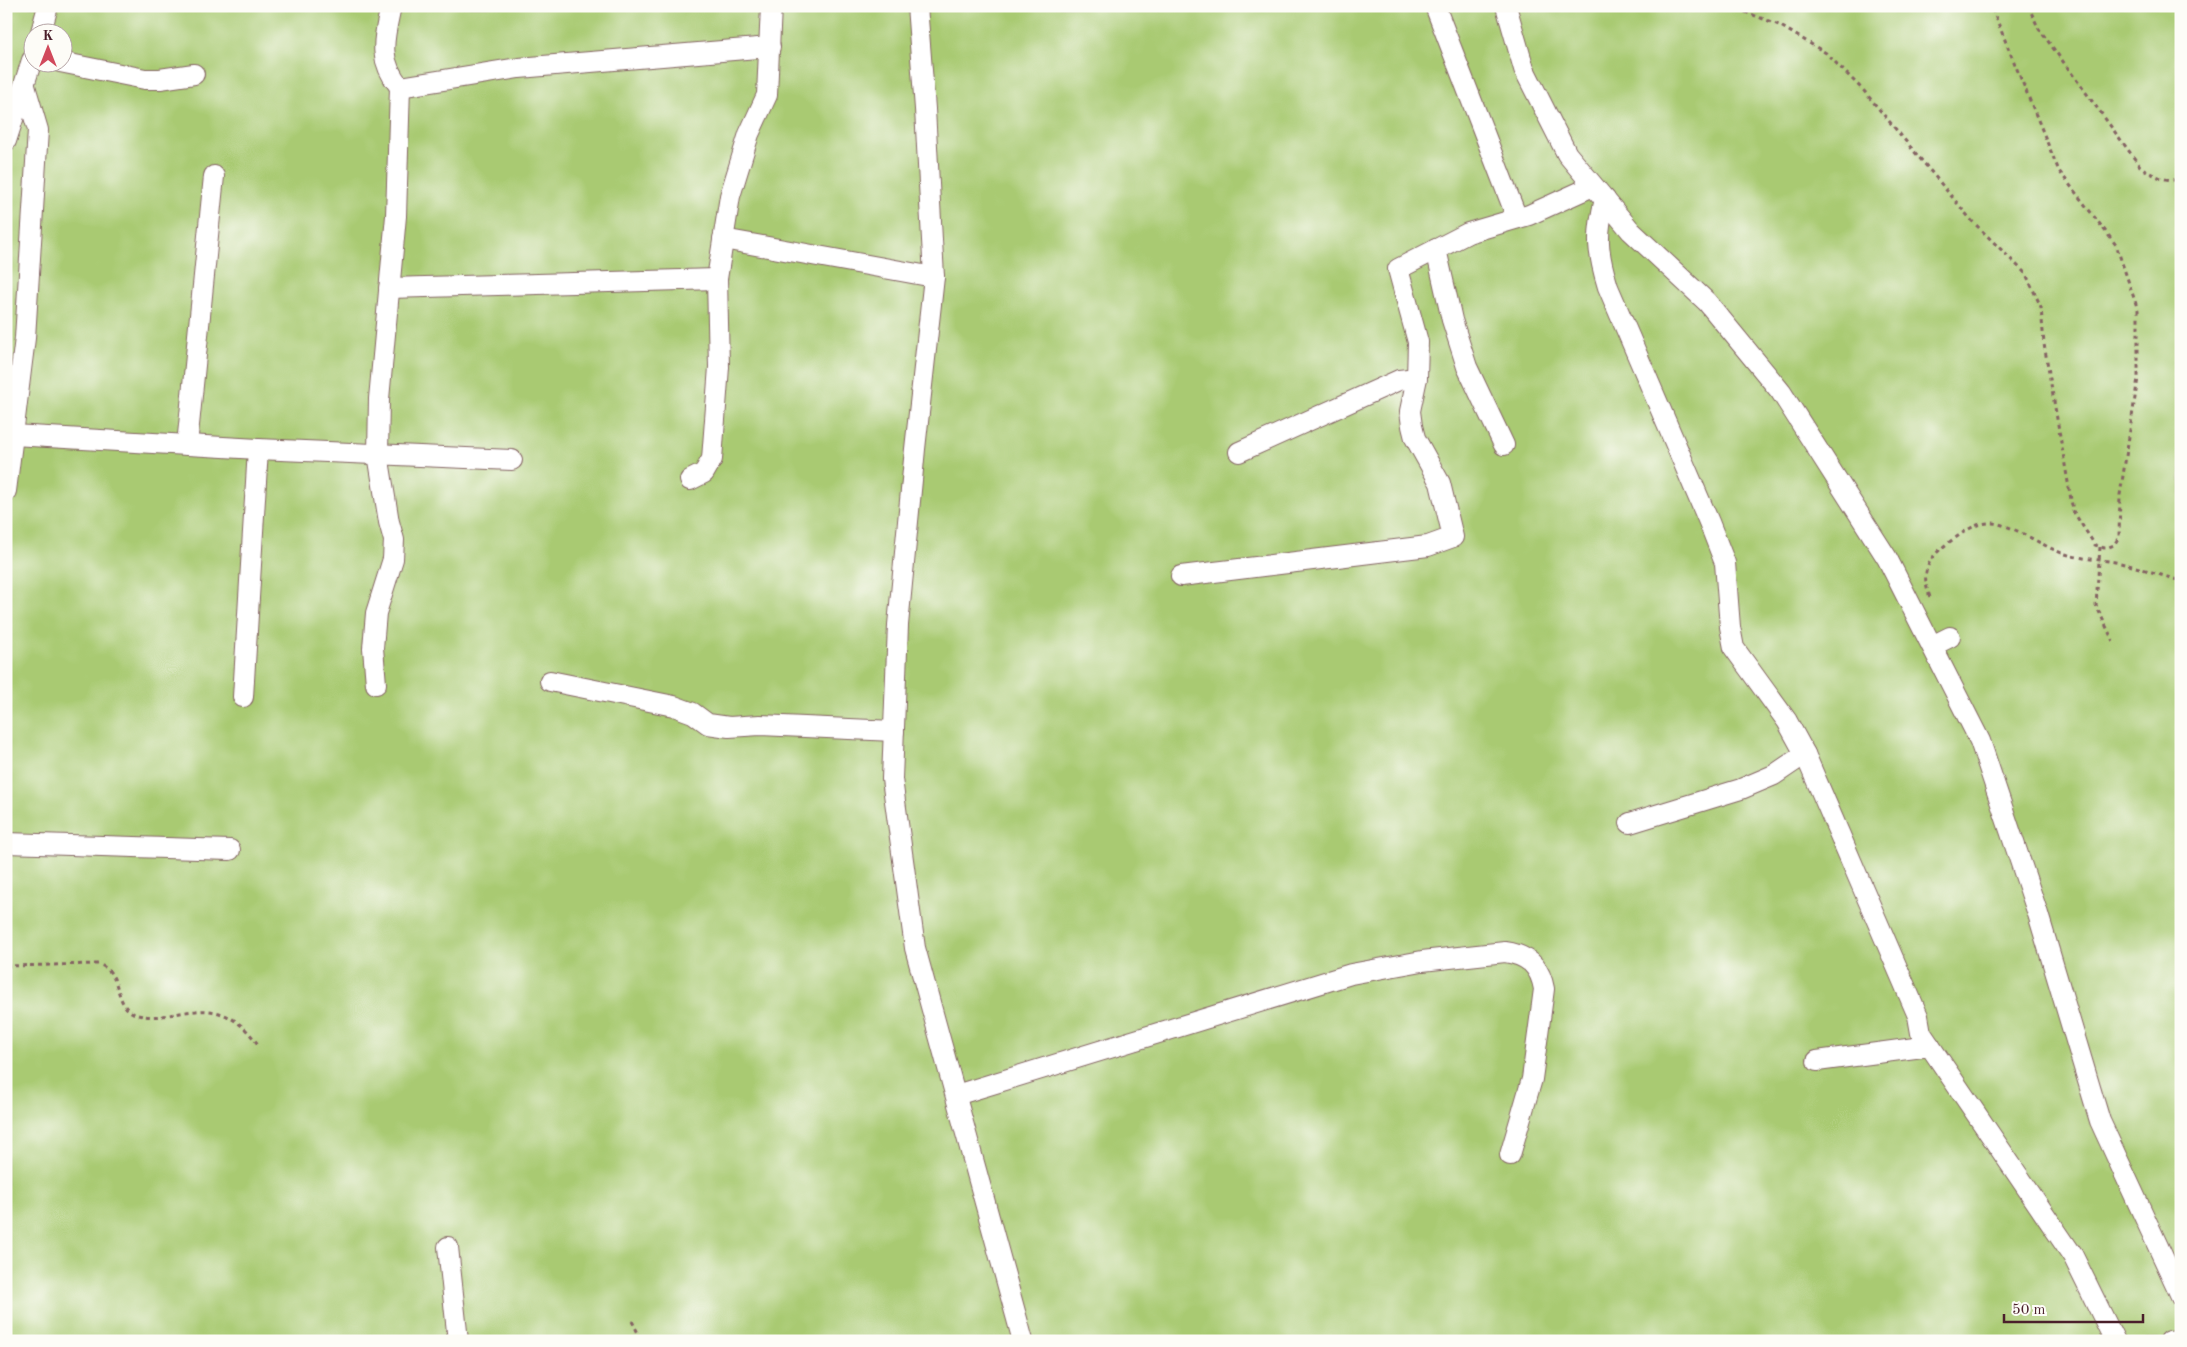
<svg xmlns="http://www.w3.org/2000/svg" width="2187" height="1347" font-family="'Old Standard TT',serif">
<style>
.grass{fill:#a9ca72;stroke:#7a744e;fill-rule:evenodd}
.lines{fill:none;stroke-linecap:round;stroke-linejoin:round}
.minor-casing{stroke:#846463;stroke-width:22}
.path{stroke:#846463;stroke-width:3;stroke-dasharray:4 4;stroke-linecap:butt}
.minor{stroke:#fff;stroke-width:20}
</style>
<rect width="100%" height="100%" fill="#fdfcf7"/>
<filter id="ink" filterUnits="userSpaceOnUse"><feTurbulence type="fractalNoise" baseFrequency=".02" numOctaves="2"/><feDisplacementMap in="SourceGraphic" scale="10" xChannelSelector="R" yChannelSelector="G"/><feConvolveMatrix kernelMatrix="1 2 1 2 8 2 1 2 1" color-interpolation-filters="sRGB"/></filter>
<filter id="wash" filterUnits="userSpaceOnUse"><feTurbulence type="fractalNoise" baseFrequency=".0096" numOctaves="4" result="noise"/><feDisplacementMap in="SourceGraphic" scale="20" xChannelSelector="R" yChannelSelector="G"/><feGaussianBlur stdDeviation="1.12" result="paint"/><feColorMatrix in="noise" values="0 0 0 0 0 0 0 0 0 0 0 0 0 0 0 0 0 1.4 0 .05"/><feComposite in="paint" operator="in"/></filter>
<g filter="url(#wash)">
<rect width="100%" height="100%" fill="#f1e5ca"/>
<path class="grass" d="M 6,6 L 2181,6 L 2181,1341 L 6,1341 ZM 32,32 L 62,32 L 62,62 L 32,62 Z"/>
</g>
<g filter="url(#ink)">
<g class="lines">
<g class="minor-casing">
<g id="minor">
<path d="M 391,6 C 384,39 377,59 400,87 L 519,68 L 770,47"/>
<path d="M 917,6 L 925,109 L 934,277 L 915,449 L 898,625 L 892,779 L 915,948 L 1023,1341"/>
<path d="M 1435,6 L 1517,218"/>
<path d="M 1506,6 L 1524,69 L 1567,154 L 1631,231 L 1707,302 L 1781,392 L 1887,558 L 1980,741 L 2038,914 L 2100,1121 L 2181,1296"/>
<path d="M 41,32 L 48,6"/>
<path d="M 60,62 L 145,79 L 160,79 L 194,74"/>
<path d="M 6,141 L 32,60"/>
<path d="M 1605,199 C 1596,235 1597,251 1608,287 L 1709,522 L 1725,563 L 1730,627 L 1734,648 L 1787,721 L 1805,754 L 1918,1016 L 1921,1033 L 2073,1256 L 2115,1341"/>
<path d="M 723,239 L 934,277"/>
<path d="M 1436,249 L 1452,320 L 1467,367 L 1504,445"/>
<path d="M 389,288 L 717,279"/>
<path d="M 13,435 L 258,449 L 512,460"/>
<path d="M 187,445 L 214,176"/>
<path d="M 1239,452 L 1399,380 L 1417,378"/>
<path d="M 690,480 L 704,473 L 712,459 L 719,367 L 717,279 L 730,196 L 749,134 L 767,95 L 771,6"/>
<path d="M 6,491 L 25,338 L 38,130 L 25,86"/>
<path d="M 1181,576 L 1428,546 L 1453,537 L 1440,483 L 1415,438 L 1412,426 L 1410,411 L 1417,378 L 1418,342 L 1398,269 L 1468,233 L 1529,215 L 1593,186"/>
<path d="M 1932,646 L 1950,637"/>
<path d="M 550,681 L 674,706 L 693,713 L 708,724 L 729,727 L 760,725 L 894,731"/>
<path d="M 376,684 L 373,648 L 376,613 L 393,559 L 394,540 L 389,522 L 378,454 L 379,399 L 396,216 L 400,87"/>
<path d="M 243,697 L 258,449"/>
<path d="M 1630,823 L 1741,789 L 1774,775 L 1805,754"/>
<path d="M 6,843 L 230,850"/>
<path d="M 1817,1061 L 1930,1046"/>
<path d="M 956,1095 L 1351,974 L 1422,961 L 1505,952 C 1528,955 1540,966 1544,989 L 1532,1079 L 1510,1155"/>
<path d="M 448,1247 L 458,1341"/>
<path d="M 2169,1341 L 2181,1339"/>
</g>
</g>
<g class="path">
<path d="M 1730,6 L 1779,25 L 1826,53 L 1864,91 L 1972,221 L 2026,274 L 2041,307 L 2044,344 L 2073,511 L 2095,545 L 2104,548 L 2109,547 L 2114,545 L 2119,537 L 2120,495 L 2138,378 L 2138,310 L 2116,245 L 2059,171 L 1991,6"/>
<path d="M 2028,6 L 2039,29 L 2140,166 C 2153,176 2164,181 2181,180"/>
<path d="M 2100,547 L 2096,605 L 2113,641"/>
<path d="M 1930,597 C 1918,568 1932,554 1955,538 C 1967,530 1977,522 1993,523 C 2013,525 2042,546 2062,553 C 2079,559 2097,559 2115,562 C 2137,566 2159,575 2181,581"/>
<path d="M 6,966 L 98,964 C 125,973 111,1007 138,1015 C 158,1020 177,1012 196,1011 C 224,1008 244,1024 259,1046"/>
<path d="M 632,1321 L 642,1341"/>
</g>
<use href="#minor" class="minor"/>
</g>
</g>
<rect width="2187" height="1347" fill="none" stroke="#fdfcf7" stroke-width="25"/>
<g transform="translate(48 48)"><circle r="24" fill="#fdfcf7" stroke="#b5a4a5"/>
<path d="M0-4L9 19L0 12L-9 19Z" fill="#d1495b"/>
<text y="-8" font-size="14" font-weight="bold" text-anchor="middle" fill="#4a1f2b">K</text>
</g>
<path d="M2004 1314v8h139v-8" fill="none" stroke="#4a1f2b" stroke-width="2.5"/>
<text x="2012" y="1314" font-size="15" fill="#4a1f2b" stroke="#fdfcf7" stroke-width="4" paint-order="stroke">50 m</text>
</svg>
